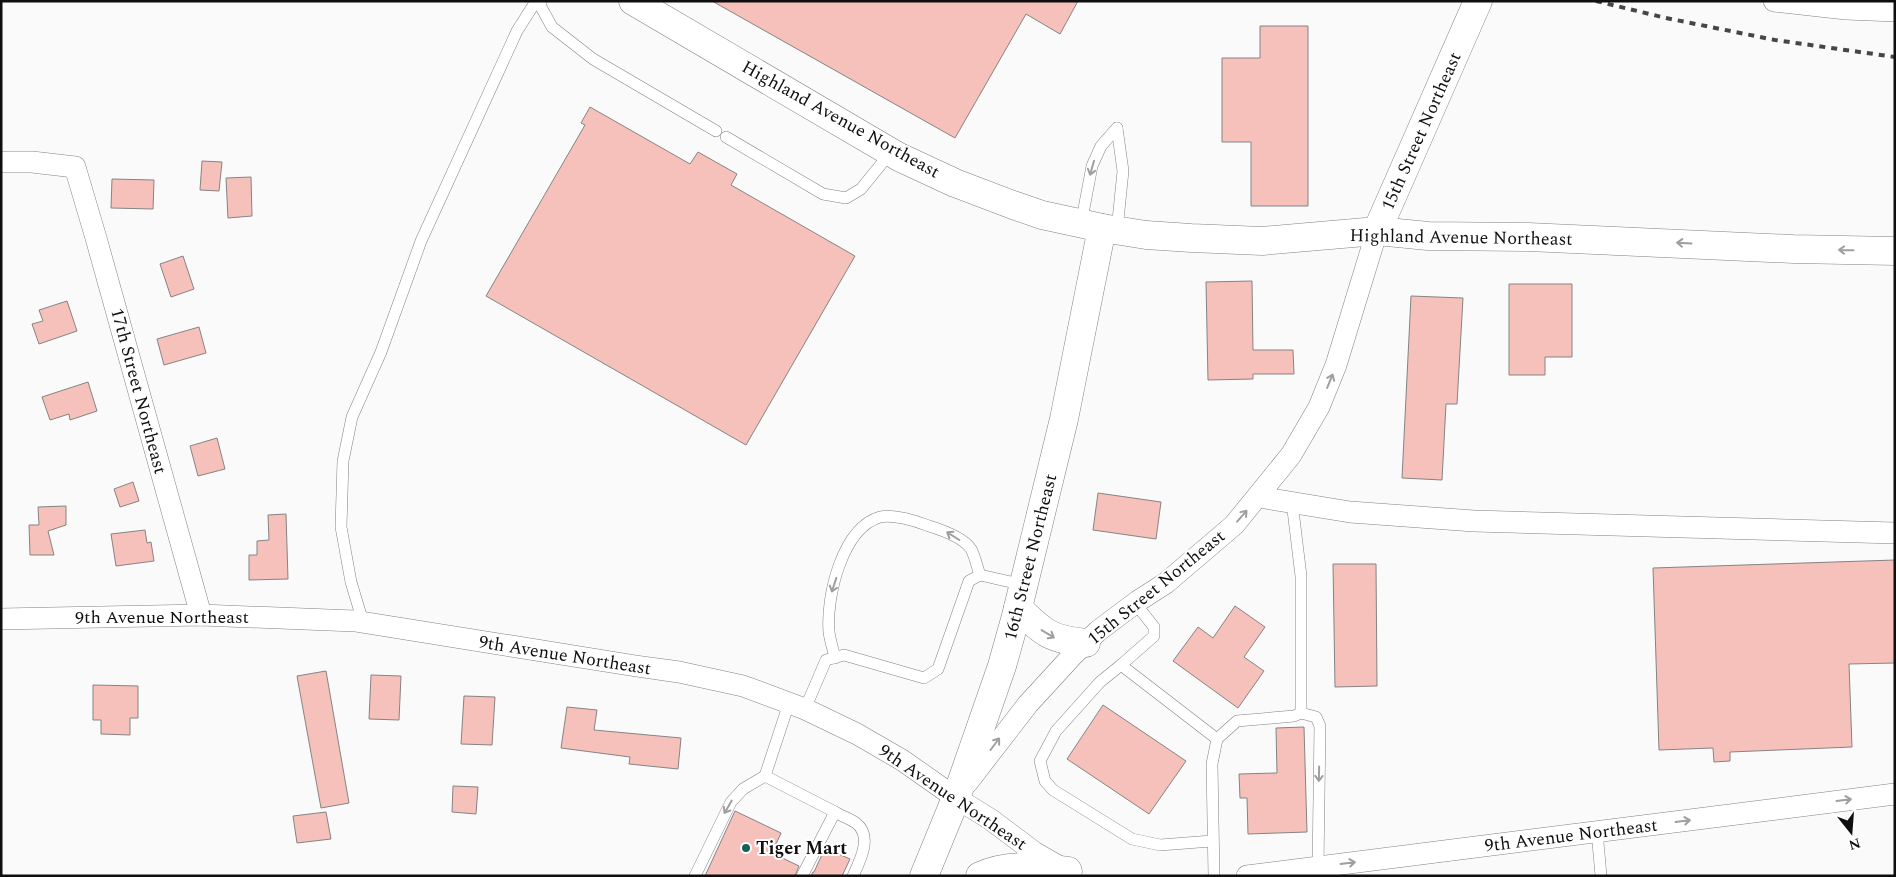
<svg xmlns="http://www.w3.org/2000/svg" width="1896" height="877" font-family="Spectral,serif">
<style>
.building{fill:#f6c1ba;stroke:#858483}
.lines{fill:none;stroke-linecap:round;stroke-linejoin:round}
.lane-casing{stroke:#828283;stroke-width:12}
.street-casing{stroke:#828283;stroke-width:22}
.secondary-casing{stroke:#828283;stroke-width:29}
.lane{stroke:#fff;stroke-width:11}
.street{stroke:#fff;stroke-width:21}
.secondary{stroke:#fff;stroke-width:28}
.rail{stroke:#464647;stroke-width:4;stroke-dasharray:6 6;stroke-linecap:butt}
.oneway{stroke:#9f9f9f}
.poi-dot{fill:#15625d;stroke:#fff;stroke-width:2}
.labels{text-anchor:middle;stroke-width:4;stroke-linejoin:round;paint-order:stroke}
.street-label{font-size:18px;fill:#0f0f10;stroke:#fff}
.poi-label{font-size:18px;font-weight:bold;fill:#0f0f10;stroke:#fff;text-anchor:start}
</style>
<rect width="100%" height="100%" fill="#fafafb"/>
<g class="building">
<path d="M 712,1 L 1078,1 L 1060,34 L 1026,14 L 955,138 Z"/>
<path d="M 1260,26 L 1308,26 L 1308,206 L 1251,206 L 1251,142 L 1222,142 L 1222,58 L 1260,58 Z"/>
<path d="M 590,107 L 690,164 L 698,152 L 737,174 L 731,185 L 855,256 L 746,445 L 486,296 L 585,125 L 581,123 Z"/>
<path d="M 202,161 L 222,162 L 219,191 L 200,190 Z"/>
<path d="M 251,177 L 252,216 L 228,218 L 226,178 Z"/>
<path d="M 112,179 L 154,180 L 153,209 L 111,208 Z"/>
<path d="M 183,256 L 194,289 L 171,297 L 160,264 Z"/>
<path d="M 1252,281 L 1253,350 L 1293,350 L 1294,374 L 1253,374 L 1253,379 L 1208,380 L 1206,282 Z"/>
<path d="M 1509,284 L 1572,284 L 1572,357 L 1545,357 L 1545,375 L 1509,375 Z"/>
<path d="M 1411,296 L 1463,298 L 1457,404 L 1446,404 L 1442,480 L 1402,478 Z"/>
<path d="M 67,301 L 77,331 L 39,344 L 32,324 L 43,321 L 39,310 Z"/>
<path d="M 199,327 L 206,353 L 164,365 L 157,339 Z"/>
<path d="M 88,382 L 97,411 L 70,420 L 69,414 L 50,420 L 42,397 Z"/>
<path d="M 217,438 L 225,469 L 198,476 L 190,446 Z"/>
<path d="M 133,482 L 139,501 L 120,507 L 114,489 Z"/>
<path d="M 1098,493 L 1161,502 L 1156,539 L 1093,530 Z"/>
<path d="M 66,506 L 66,525 L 48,531 L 54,555 L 30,555 L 29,525 L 39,525 L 38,507 Z"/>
<path d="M 286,514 L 288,579 L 249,580 L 249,555 L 257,555 L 257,541 L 269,540 L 268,515 Z"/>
<path d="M 145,530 L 147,543 L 151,542 L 154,561 L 116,566 L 111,534 Z"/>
<path d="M 1895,560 L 1895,663 L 1849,664 L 1852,747 L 1730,752 L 1730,761 L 1714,762 L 1713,748 L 1659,750 L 1653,568 Z"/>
<path d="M 1333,564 L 1376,564 L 1377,686 L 1335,687 Z"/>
<path d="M 1235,606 L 1265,627 L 1244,657 L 1264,671 L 1238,708 L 1173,661 L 1198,627 L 1213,638 Z"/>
<path d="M 326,671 L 349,803 L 321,808 L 297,676 Z"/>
<path d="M 371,675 L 401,676 L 399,720 L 369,719 Z"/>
<path d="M 93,685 L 138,686 L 138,718 L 130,718 L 130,735 L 101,734 L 101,720 L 93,720 Z"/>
<path d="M 464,696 L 495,697 L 492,745 L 461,744 Z"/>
<path d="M 1103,705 L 1186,761 L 1149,814 L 1067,759 Z"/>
<path d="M 567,707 L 597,710 L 594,730 L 681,738 L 678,769 L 629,764 L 630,757 L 561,748 Z"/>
<path d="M 1304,727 L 1307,832 L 1248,834 L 1247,798 L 1240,798 L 1239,774 L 1277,773 L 1276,728 Z"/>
<path d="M 453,786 L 478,787 L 476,814 L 452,812 Z"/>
<path d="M 735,811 L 781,833 L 772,853 L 799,866 L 795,876 L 705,876 Z"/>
<path d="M 326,812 L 331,839 L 297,843 L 293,816 Z"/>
<path d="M 825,848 L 850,859 L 842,876 L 811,876 L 813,872 L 814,872 Z"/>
</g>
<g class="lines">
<g class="lane-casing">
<g id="lane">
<path d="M 540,1 L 541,7 L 552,27 L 593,59 L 716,131"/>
<path d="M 726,137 L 823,194 L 846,198 L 861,189 L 891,152"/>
<path d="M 1081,224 L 1092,166 L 1101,146 L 1117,128"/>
<path d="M 1117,230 L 1123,171 L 1117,128"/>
<path d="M 1135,603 L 1154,627 L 1154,636 L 1121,665 L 1217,739"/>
<path d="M 363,622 L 351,582 L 341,527 L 343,461 L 352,417 L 381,352 L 421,241 L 517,31 L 536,1"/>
<path d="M 835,658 C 833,649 830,640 829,632 C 826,597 842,528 880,517 C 893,514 916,521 929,526 C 942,530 963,537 971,549 C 975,556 977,567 980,575"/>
<path d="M 1121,665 L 1100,682 L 1056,731 L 1040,761 L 1045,781 L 1053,790 L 1132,839 L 1160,845 L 1212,841"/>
<path d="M 789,703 L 765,776 L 835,812 L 802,876"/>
<path d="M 805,709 L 826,660 L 844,655 L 924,678 L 938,669 L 969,581 L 980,575 L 1024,585"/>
<path d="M 1301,713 L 1316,717 L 1320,726 L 1318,867"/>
<path d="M 835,812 C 842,816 850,819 856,823 C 873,836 860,861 853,876"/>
<path d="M 1597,831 L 1601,876"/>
<path d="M 695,876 L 731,802 L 743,789 L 765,776"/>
<path d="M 1214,876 L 1212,764 L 1217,739 L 1237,721 L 1294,716 L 1301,713 L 1301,576 L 1292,502"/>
</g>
</g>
<g class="street-casing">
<g id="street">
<path d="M 1774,1 L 1846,9 L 1895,11"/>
<path d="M 1,162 L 32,162 L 75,167 L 96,238 L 201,615"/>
<path d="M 1259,497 L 1350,512 L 1474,521 L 1895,533"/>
<path d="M 1,619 L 201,615 L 355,621 L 636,666 L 679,672 L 743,686 L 805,709 L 857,734 L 902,760 L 956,798 L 990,819 L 1034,852 L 1060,867"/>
<path d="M 967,783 L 1028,704 L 1073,655 L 1098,631 L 1138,601 L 1166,583 L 1234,525 L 1291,455 L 1319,407 L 1336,365 L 1377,231"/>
<path d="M 1247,876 L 1895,794"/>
</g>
</g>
<g class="secondary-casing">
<g id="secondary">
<path d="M 633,1 L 899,157 L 955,183 L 1013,205 L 1042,215 L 1102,228 L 1146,235 L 1191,238 L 1262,241 L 1377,231 L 1428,236 L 1528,237 L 1793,249 L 1895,251"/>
<path d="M 1377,231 L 1478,1"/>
<path d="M 1018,608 C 1044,633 1049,639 1086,643"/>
<path d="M 924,876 L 956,798 L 1002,666 L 1016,616 L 1064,419 L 1102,228"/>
<path d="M 980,876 C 1009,863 1037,867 1068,871"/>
</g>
</g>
<use href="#lane" class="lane"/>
<use href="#street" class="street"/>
<use href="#secondary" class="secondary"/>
<path class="rail" d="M 1596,1 L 1666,18 L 1775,40 L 1895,57"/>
</g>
<defs><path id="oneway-shaft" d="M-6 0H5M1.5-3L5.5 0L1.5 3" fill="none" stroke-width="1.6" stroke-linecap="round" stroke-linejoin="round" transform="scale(1.25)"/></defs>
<g class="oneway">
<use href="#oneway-shaft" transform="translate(1092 168) rotate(106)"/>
<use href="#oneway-shaft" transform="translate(1684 243) rotate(-177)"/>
<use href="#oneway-shaft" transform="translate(1846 250) rotate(-179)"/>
<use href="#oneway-shaft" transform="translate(1330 381) rotate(-68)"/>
<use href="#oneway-shaft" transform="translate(1242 516) rotate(-49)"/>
<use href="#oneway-shaft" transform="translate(953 536) rotate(-148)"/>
<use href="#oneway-shaft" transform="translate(834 585) rotate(108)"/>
<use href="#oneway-shaft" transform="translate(1048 634) rotate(31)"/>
<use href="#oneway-shaft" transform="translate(995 744) rotate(-53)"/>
<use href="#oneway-shaft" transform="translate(1319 774) rotate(91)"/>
<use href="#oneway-shaft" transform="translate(1844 800) rotate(-7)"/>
<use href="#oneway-shaft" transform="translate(728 807) rotate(120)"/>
<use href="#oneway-shaft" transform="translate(1683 821) rotate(-7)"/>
<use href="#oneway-shaft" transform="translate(1348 863) rotate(-7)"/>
</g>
<circle class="poi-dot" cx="746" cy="848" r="5"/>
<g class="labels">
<g class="street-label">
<text transform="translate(841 119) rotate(29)" y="6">Highland Avenue Northeast</text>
<text transform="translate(1421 131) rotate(-66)" y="6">15th Street Northeast</text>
<text transform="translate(1461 237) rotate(1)" y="6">Highland Avenue Northeast</text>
<text transform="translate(139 391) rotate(75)" y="6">17th Street Northeast</text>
<text transform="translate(1030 557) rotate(-76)" y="6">16th Street Northeast</text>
<text transform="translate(1156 587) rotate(-39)" y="6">15th Street Northeast</text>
<text x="162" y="623">9th Avenue Northeast</text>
<text transform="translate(565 655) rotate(9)" y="6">9th Avenue Northeast</text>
<text transform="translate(953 797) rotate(34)" y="6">9th Avenue Northeast</text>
<text transform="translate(1571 835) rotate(-7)" y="6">9th Avenue Northeast</text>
</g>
<g class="poi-label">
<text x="756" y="854">Tiger Mart</text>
</g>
</g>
<rect width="1896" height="877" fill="none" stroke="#0f0f10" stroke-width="5"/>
<g transform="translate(1851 832) rotate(163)" stroke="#ffffff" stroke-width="4" paint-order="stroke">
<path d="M0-4L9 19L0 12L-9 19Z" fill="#0f0f10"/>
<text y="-8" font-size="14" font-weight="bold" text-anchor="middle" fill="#0f0f10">N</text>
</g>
</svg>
